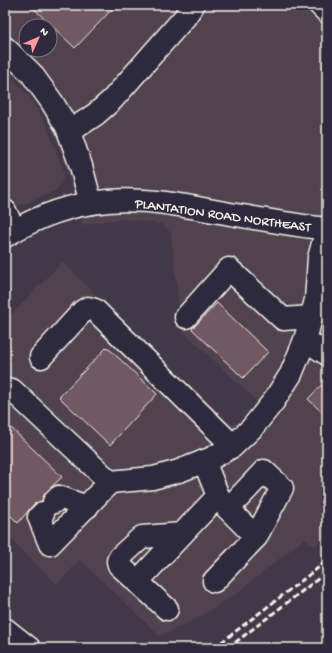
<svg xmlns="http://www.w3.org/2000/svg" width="332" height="653" font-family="'Gochi Hand',sans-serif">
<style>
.built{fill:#514250;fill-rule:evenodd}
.building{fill:#715962;stroke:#f4f1e8}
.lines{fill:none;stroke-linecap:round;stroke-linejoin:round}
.minor-casing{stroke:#f4f1e8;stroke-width:25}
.highway-casing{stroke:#f4f1e8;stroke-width:25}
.minor{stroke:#2f2a3d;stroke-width:22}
.highway{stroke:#2f2a3d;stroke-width:22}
.rail{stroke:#f4f1e8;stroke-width:3;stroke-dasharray:6 3;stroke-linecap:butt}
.labels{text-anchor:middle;stroke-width:3;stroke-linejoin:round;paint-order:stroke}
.street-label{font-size:14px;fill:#f4f1e8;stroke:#2f2a3d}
</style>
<rect width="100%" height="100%" fill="#433848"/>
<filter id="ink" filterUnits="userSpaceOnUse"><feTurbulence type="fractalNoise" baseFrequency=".025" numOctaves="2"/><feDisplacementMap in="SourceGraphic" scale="8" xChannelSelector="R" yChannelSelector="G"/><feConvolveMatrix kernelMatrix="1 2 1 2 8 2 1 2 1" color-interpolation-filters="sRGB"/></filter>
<g filter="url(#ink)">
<g class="built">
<path d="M 5,5 L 327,5 L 327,536 L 313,546 L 305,538 L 241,590 L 200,617 L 160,636 L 80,560 L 57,584 L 5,534 L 5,367 L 13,359 L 5,351 L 5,321 L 62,262 L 232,425 L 243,419 L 251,410 L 256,400 L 182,330 L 171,233 L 162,224 L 125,219 L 104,221 L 83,225 L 62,154 L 49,123 L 32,94 L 5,64 ZM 26,26 L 50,26 L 50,50 L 26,50 Z"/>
<path d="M 5,69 L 29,96 L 46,124 L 64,173 L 63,180 L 60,186 L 55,191 L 5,212 Z"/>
</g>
<g class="building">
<path d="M 30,5 L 116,5 L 75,48 Z"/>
<path d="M 217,303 L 268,352 L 243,378 L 192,329 Z"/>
<path d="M 107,347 L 157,394 L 110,445 L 59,397 Z"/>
<path d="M 327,379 L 327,417 L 308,399 Z"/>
<path d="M 5,422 L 62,477 L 45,493 L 42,501 L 34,504 L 18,523 L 5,510 Z"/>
</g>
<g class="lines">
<g class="minor-casing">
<g id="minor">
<path d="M 320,5 L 327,12"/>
<path d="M 5,48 L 31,73 L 52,102 L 67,127 L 81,166 L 91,203"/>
<path d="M 69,132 L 96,114 L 112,100 L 185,17 L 193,5"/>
<path d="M 5,211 L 14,230"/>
<path d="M 5,236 C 36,217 71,204 108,201 C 145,198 182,205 219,212 C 255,218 291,225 327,229"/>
<path d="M 186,317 L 229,269 L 283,319 L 312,317"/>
<path d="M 305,340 L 327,354"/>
<path d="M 41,357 L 83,311 L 88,308 L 95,310 L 233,446"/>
<path d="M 12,390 L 110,482 L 153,478 L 179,471 L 210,459 L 233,446 L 252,428 L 273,402 L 291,374 L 305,340 L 316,300 L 319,258 L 327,229"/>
<path d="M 204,461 L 218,496 L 228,509 L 264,471 L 282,488 L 256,537 L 214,581"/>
<path d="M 54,502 L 59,497 L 87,507"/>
<path d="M 228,509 L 256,537"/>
<path d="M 43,513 L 39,517 L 50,544 L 110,482"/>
<path d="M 137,582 L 182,534"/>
<path d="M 167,609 L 119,565 L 118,561 L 120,557 L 142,537 L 182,534 L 218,496"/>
</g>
</g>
<g class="highway-casing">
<path id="highway" d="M 5,629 L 29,648"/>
</g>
<use href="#minor" class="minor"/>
<use href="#highway" class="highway"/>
<g class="rail">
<path d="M 214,648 L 327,561"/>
<path d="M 228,648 L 327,572"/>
</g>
</g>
</g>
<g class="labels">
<g class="street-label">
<text transform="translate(223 214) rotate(8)" y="5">PLANTATION ROAD NORTHEAST</text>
</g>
</g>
<rect width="332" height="653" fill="none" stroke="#2f2a3d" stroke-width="20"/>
<rect x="10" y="10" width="312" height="633" fill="none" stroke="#f4f1e8" stroke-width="1.5" filter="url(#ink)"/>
<g transform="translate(38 38) rotate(45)"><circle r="19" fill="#2f2a3d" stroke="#7e7a81"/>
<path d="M0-3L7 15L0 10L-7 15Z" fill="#ff9aa2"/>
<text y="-6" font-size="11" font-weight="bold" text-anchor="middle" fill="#f4f1e8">N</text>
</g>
</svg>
